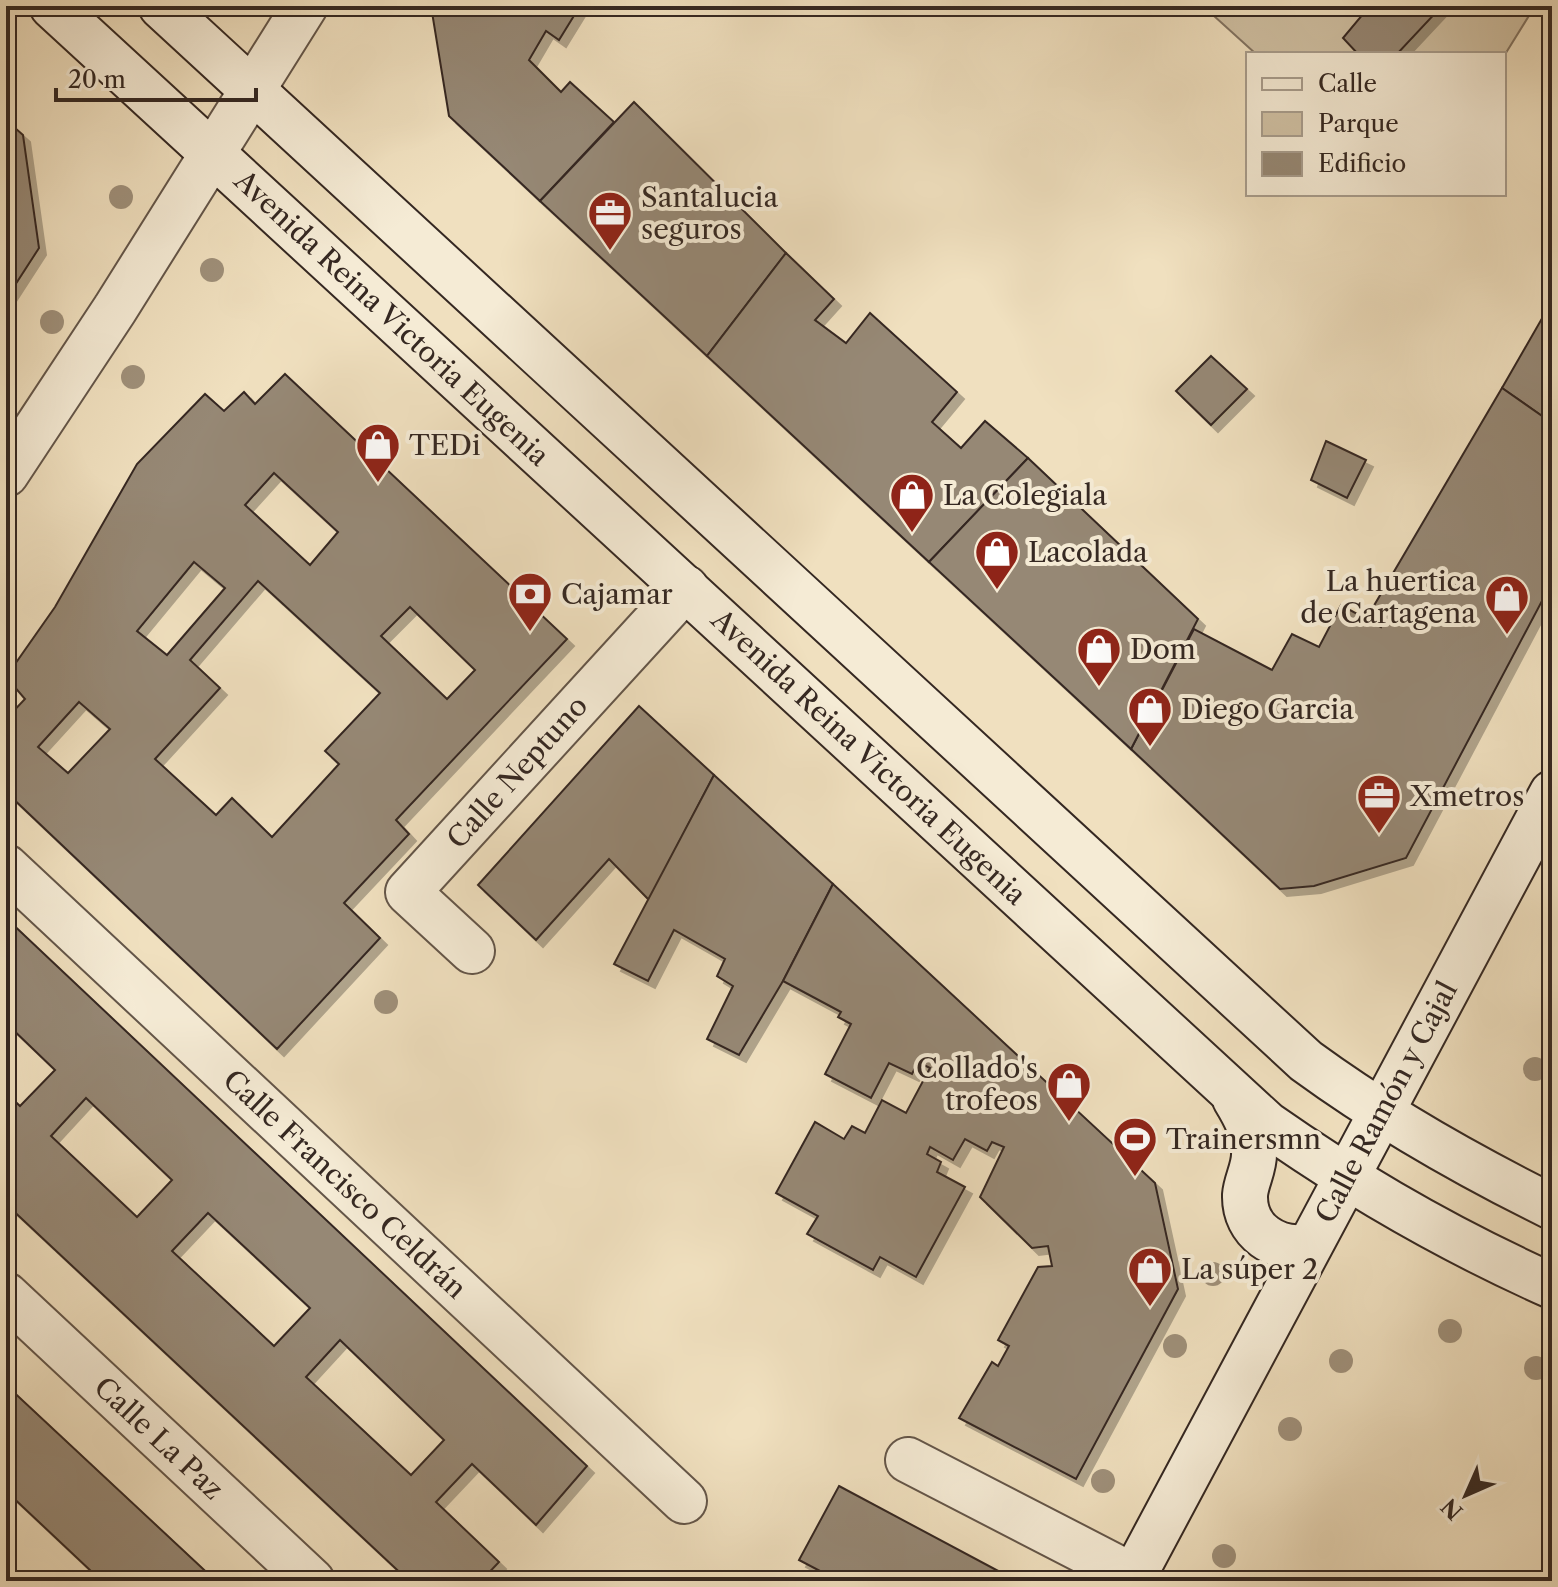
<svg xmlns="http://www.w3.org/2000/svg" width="1558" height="1587" font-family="'Libre Caslon Text',serif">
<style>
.green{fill:#d0c1a4;stroke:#827463;stroke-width:2}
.building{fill:#968874;stroke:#352822;stroke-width:2;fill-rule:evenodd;filter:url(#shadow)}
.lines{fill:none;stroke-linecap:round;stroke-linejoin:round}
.street-casing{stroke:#645649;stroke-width:48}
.secondary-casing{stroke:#352822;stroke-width:48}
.street{stroke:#f5ebd5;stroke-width:44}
.secondary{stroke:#f5ebd5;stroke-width:44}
.tree{fill:#9f907a}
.labels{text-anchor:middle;stroke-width:8;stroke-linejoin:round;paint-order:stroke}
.poi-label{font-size:28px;fill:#352822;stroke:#f5ebd5;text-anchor:start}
.street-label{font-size:28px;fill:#352822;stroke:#f5ebd5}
</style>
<defs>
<filter id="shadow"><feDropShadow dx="7" dy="7" stdDeviation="0" flood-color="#0004"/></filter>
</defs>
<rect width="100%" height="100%" fill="#f0e0bf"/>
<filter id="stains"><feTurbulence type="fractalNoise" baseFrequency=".0025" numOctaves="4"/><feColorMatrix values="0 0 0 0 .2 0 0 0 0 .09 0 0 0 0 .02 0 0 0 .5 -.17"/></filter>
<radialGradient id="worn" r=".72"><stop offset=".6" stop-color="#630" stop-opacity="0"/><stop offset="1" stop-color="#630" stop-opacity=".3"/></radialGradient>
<path class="green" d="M 1203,6 L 1535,6 L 1504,56 L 1256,54 Z"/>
<g class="building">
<path d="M 431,6 L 580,6 L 559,40 L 546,31 L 529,60 L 561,92 L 570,82 L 614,122 L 540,201 L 449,116 Z"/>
<path d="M 1355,6 L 1442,6 L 1397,54 L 1358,54 L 1343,38 L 1364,13 Z"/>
<path d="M 634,102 L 786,253 L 707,356 L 540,201 Z"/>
<path d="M 6,120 L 23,135 L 39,248 L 6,299 Z"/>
<path d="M 786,253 L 834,299 L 815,320 L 846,343 L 870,313 L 957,392 L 932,422 L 961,448 L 985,421 L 1028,458 L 929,562 L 707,356 Z"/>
<path d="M 1552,301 L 1552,423 L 1502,388 Z"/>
<path d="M 1211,356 L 1247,389 L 1211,425 L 1176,391 Z"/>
<path d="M 285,374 L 567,639 L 396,820 L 409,834 L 344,903 L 380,938 L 277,1049 L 6,792 L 6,719 L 25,699 L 6,677 L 55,607 L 137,464 L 205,394 L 224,411 L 244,392 L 255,404 ZM 274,473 L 338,532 L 310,565 L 245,505 ZM 194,562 L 225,588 L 167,655 L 137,631 ZM 258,581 L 380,693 L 325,751 L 339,764 L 272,837 L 232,798 L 216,815 L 155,759 L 220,688 L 190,660 ZM 410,607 L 475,670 L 447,699 L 381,636 ZM 79,702 L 110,729 L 68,773 L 38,747 Z"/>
<path d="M 1502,388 L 1552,423 L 1552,582 L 1406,858 L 1314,886 L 1280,889 L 1131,749 L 1194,629 L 1272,670 L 1292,634 L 1319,647 L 1341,605 L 1381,627 L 1386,617 L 1372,609 Z"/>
<path d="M 1326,441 L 1366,460 L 1347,498 L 1311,480 Z"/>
<path d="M 1028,458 L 1198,619 L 1131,749 L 929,562 Z"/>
<path d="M 639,706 L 714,775 L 649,900 L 609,859 L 536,940 L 478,885 Z"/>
<path d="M 714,775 L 833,884 L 783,981 L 739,1055 L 707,1039 L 733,986 L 717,976 L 725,959 L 674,930 L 648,981 L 614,964 Z"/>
<path d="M 833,884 L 1155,1183 L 1178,1289 L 1076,1479 L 959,1418 L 992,1362 L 998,1366 L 1009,1346 L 998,1340 L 1038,1267 L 1052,1266 L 1048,1246 L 1032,1248 L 980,1197 L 1004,1147 L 992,1142 L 987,1151 L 965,1139 L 953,1160 L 930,1147 L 927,1154 L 941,1162 L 937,1172 L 965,1187 L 916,1277 L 880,1257 L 873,1270 L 807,1234 L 818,1216 L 776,1193 L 815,1122 L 844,1139 L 852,1126 L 865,1133 L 882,1100 L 906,1113 L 930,1068 L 918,1062 L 912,1074 L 889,1063 L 871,1098 L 825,1074 L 851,1024 L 838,1017 L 841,1012 L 783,981 Z"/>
<path d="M 6,918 L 587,1466 L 536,1525 L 472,1464 L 436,1502 L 499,1562 L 481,1581 L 409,1581 L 6,1204 L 6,1093 L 20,1106 L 55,1070 L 6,1023 ZM 86,1098 L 172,1180 L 137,1217 L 51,1136 ZM 208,1213 L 310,1308 L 274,1346 L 172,1251 ZM 340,1340 L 444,1440 L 411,1475 L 306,1377 Z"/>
<path d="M 6,1385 L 216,1581 L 81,1581 L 91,1571 L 6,1491 Z"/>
<path d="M 839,1486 L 1017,1581 L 839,1581 L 799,1560 Z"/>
<path d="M 6,1566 L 22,1581 L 6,1581 Z"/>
</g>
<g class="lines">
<g class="street-casing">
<g id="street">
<path d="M 6,474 L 115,309 L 305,6"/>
<path d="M 6,867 L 684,1501"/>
<path d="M 472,951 L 408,892 L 686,588"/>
<path d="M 6,1295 L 312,1581"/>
<path d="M 908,1460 L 1133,1576"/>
</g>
</g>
<g class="secondary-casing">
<g id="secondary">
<path d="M 52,6 L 1267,1124 C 1357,1187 1451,1241 1552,1286"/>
<path d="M 161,6 L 1306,1061 C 1384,1118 1465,1164 1552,1207"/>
<path d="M 1235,1099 C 1246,1117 1253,1131 1254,1152 C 1255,1167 1246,1181 1245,1195 C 1244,1232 1277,1252 1309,1246"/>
<path d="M 1131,1581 L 1552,793"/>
</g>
</g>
<use href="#street" class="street"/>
<use href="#secondary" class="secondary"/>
</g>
<g class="tree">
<circle cx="121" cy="197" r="12"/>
<circle cx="212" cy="270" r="12"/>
<circle cx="52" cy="322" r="12"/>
<circle cx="133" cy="377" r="12"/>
<circle cx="386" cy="1002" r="12"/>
<circle cx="1535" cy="1069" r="12"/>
<circle cx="1213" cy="1274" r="12"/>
<circle cx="1450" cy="1331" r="12"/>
<circle cx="1175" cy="1346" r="12"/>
<circle cx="1341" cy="1361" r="12"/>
<circle cx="1536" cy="1368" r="12"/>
<circle cx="1290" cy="1429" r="12"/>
<circle cx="1103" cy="1481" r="12"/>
<circle cx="1224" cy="1556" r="12"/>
</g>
<defs>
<g id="office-pin" transform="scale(2.3)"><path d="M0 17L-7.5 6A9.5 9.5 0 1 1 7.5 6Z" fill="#8f2418" stroke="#f5ebd5"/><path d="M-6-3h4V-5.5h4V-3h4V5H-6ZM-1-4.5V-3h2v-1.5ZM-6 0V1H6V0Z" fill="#fff"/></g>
<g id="shop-pin" transform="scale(2.3)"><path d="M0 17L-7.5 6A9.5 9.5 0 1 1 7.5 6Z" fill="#8f2418" stroke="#f5ebd5"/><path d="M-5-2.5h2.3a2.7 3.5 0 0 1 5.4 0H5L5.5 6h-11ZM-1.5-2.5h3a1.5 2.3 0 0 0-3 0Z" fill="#fff"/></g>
<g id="bank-pin" transform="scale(2.3)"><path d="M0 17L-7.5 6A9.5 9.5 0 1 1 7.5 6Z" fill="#8f2418" stroke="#f5ebd5"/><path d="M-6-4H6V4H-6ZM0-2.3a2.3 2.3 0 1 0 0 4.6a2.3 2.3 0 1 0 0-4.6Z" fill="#fff"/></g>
<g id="stadium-pin" transform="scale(2.3)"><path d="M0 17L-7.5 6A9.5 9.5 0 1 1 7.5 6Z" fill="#8f2418" stroke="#f5ebd5"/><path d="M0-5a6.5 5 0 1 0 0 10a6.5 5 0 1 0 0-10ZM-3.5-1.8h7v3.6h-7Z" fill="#fff"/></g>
</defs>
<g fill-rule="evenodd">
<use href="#office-pin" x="610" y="213"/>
<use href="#shop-pin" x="378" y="445"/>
<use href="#shop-pin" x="912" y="495"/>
<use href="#shop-pin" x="997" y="552"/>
<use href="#bank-pin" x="530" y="594"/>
<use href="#shop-pin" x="1507" y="597"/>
<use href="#shop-pin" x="1099" y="649"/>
<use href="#shop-pin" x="1150" y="709"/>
<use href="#office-pin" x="1379" y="796"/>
<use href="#shop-pin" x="1069" y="1084"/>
<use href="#stadium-pin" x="1135" y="1139"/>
<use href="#shop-pin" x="1150" y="1269"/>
</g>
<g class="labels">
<g class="poi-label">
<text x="641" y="207">Santalucia<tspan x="641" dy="32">seguros</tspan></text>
<text x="409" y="455">TEDi</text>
<text x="943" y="505">La Colegiala</text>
<text x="1028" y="562">Lacolada</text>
<text x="1476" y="591" text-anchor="end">La huertica<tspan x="1476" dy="32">de Cartagena</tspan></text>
<text x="561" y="604">Cajamar</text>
<text x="1130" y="659">Dom</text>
<text x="1181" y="719">Diego Garcia</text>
<text x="1410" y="806">Xmetros</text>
<text x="1038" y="1078" text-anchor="end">Collado's<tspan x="1038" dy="32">trofeos</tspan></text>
<text x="1166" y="1149">Trainersmn</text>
<text x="1181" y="1279">La súper 2</text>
</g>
<g class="street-label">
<text transform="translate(392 318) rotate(43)" y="10">Avenida Reina Victoria Eugenia</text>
<text transform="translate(869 757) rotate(43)" y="10">Avenida Reina Victoria Eugenia</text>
<text transform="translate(517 772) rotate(-48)" y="10">Calle Neptuno</text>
<text transform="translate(1386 1102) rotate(-62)" y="10">Calle Ramón y Cajal</text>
<text transform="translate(345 1184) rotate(43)" y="10">Calle Francisco Celdrán</text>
<text transform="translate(159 1438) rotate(43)" y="10">Calle La Paz</text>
</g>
</g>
<rect width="1558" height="1587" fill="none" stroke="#f0e0bf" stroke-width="32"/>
<rect x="8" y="8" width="1542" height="1571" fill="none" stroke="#352822" stroke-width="4"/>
<rect x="16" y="16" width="1526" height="1555" fill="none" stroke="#352822" stroke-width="2"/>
<rect x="1246" y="52" width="260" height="144" fill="#f5ebd5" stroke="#a89d8d" stroke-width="2"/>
<rect x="1262" y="78" width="40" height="12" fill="#f5ebd5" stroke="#a89d8d" stroke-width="2"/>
<text x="1318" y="92" font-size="24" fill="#352822">Calle</text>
<rect x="1262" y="112" width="40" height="24" fill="#d0c1a4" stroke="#a89d8d" stroke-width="2"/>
<text x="1318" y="132" font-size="24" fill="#352822">Parque</text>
<rect x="1262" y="152" width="40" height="24" fill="#968874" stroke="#a89d8d" stroke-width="2"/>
<text x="1318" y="172" font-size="24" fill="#352822">Edificio</text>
<g transform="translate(1466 1495) rotate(225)" stroke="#f5ebd5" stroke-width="6" paint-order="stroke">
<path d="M0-6L14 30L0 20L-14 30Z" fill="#352822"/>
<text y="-12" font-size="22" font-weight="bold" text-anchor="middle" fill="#352822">N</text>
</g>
<path d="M56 88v12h200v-12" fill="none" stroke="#352822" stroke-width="4"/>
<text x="68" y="88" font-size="24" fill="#352822" stroke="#f5ebd5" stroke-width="6" paint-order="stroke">20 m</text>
<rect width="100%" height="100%" filter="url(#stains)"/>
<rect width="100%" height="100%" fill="url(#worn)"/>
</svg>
